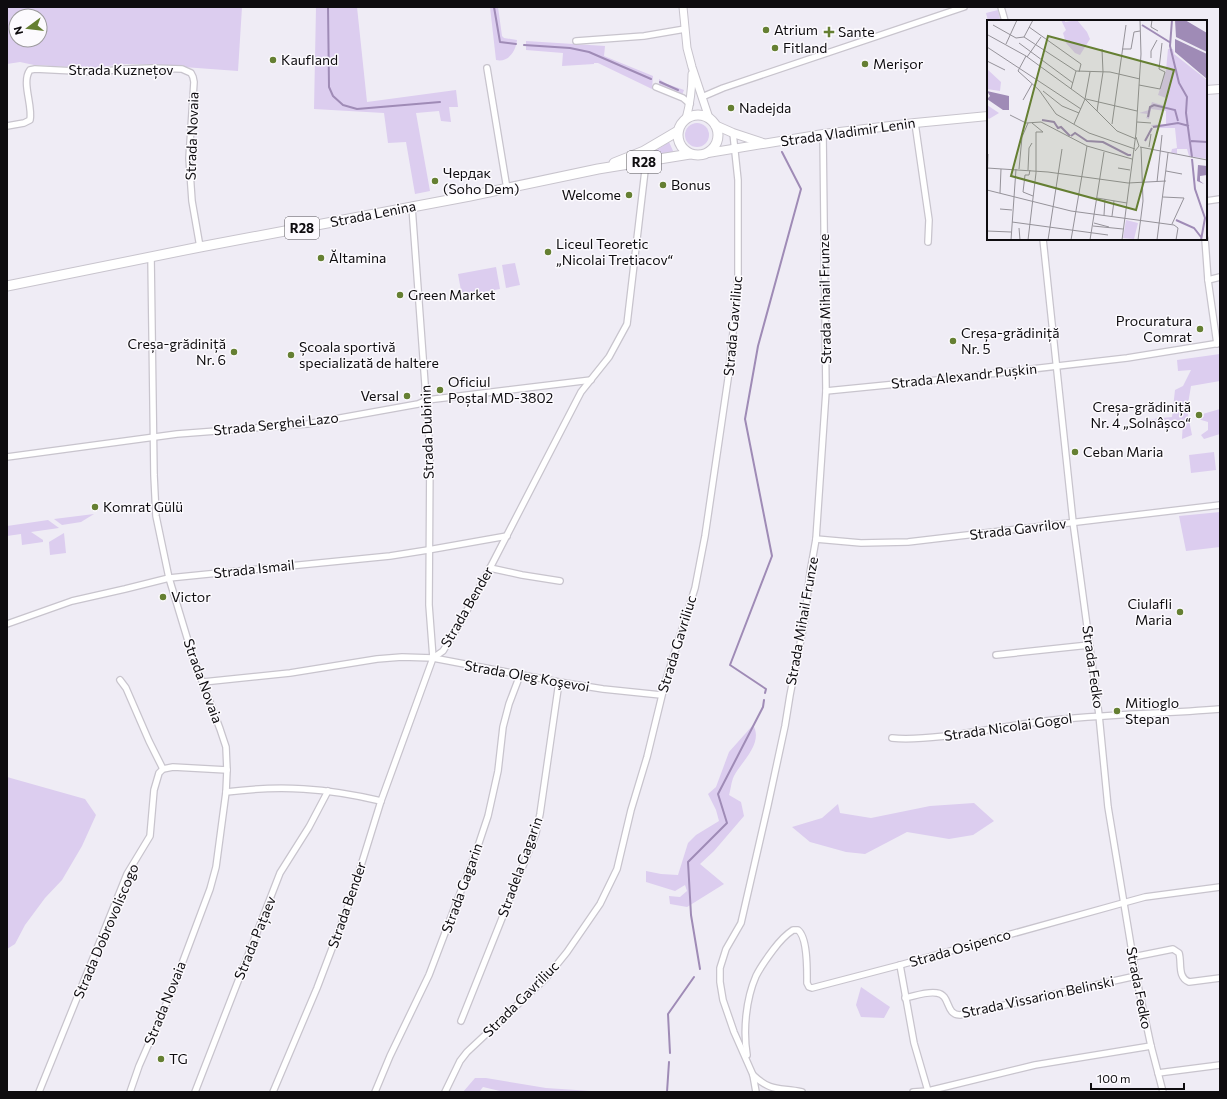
<svg xmlns="http://www.w3.org/2000/svg" width="1227" height="1099" font-family="Commissioner,sans-serif">
<style>
.green{fill:#dccdef;fill-rule:evenodd}
.lines{fill:none;stroke-linecap:round;stroke-linejoin:round}
.stream{stroke:#9f8bb6;stroke-width:2}
.minor-casing{stroke:#c8c4cd;stroke-width:8}
.tertiary-casing{stroke:#c8c4cd;stroke-width:9}
.secondary-casing{stroke:#c8c4cd;stroke-width:10}
.primary-casing{stroke:#c8c4cd;stroke-width:11}
.minor{stroke:#fff;stroke-width:5.5}
.tertiary{stroke:#fff;stroke-width:7}
.secondary{stroke:#fff;stroke-width:8}
.primary{stroke:#fff;stroke-width:9}
.poi-dot{fill:#657f32;stroke:#fcfafe;stroke-width:1.5}
.labels{text-anchor:middle;stroke-width:3;stroke-linejoin:round;paint-order:stroke}
.shield{fill:#fcfafe;stroke:#555357;stroke-width:1}
.shield-label{font-size:13px;font-weight:bold;fill:#0e0c0f}
.poi-label{font-size:14px;fill:#0e0c0f;stroke:#fcfafe;text-anchor:start}
.street-label{font-size:14px;fill:#0e0c0f;stroke:#fcfafe}
.inset-river{fill:none;stroke:#9f8bb6;stroke-width:2}
.inset-road{fill:none;stroke:#959299;stroke-width:1}
.view{fill:#657f32;fill-opacity:0.15;stroke:#657f32;stroke-width:2}
.inset-edge{fill:none;stroke:#0e0c0f;stroke-width:2}
</style>
<rect width="100%" height="100%" fill="#efecf5"/>
<g class="green">
<path d="M 7,7 L 242,7 L 238,71 L 156,65 L 126,64 L 91,68 L 34,65 L 20,62 L 7,64 ZM 16,16 L 40,16 L 40,40 L 16,40 Z"/>
<path d="M 316,7 L 357,7 L 367,102 L 456,90 L 458,107 L 449,107 L 451,122 L 441,121 L 439,111 L 416,113 L 430,191 L 415,194 L 406,142 L 388,143 L 384,113 L 314,109 Z"/>
<path d="M 490,7 L 498,7 L 502,36 L 504,38 L 517,40 C 516,51 508,63 496,60 Z"/>
<path d="M 998,10 L 1000,19 L 988,21 L 986,13 Z"/>
<path d="M 526,41 L 605,46 L 604,56 L 653,76 L 652,89 L 598,63 L 594,63 L 594,64 L 562,66 L 563,53 L 526,50 Z"/>
<path d="M 659,79 L 667,84 L 684,90 L 682,95 L 659,85 Z"/>
<circle cx="697" cy="135" r="12"/>
<path d="M 669,142 L 674,153 L 651,157 L 651,154 Z"/>
<path d="M 515,263 L 520,285 L 506,288 L 502,265 Z"/>
<path d="M 496,267 L 500,289 L 462,296 L 458,274 Z"/>
<path d="M 1220,354 L 1220,381 L 1191,386 L 1187,410 L 1192,435 L 1182,439 L 1183,420 L 1141,427 L 1143,420 L 1172,417 L 1175,390 L 1183,386 L 1191,370 L 1178,371 L 1177,360 Z"/>
<path d="M 1220,409 L 1220,434 L 1204,439 L 1201,435 L 1208,430 L 1208,422 L 1198,419 L 1199,415 Z"/>
<path d="M 1214,452 L 1216,470 L 1191,473 L 1189,455 Z"/>
<path d="M 1220,512 L 1220,547 L 1186,551 L 1179,516 Z"/>
<path d="M 94,514 L 81,522 L 62,525 L 54,519 Z"/>
<path d="M 48,520 L 59,528 L 31,532 L 43,540 L 43,542 L 22,545 L 21,534 L 7,536 L 7,526 Z"/>
<path d="M 64,533 L 66,553 L 50,555 L 49,542 Z"/>
<path d="M 753,725 C 764,743 741,762 734,776 C 731,782 731,789 729,795 L 741,802 L 744,816 L 714,851 L 700,864 L 724,884 L 687,907 L 670,904 L 669,896 L 680,897 L 687,891 L 685,885 L 675,891 L 646,882 L 646,871 L 661,874 L 678,875 L 688,843 L 696,835 L 719,821 L 716,810 L 708,794 L 716,787 L 729,752 Z"/>
<path d="M 7,777 L 85,799 L 96,815 L 82,846 L 62,880 L 45,898 L 25,925 L 15,944 L 7,949 Z"/>
<path d="M 974,803 L 994,821 L 973,835 L 949,839 L 907,832 L 865,854 L 846,852 L 810,842 L 792,827 L 822,818 L 838,804 L 840,813 L 871,818 L 930,806 Z"/>
<path d="M 861,987 L 890,1007 L 884,1018 L 861,1017 L 856,1005 Z"/>
<path d="M 475,1078 L 486,1078 L 546,1088 L 606,1092 L 504,1092 L 483,1087 L 479,1092 L 463,1092 Z"/>
</g>
<g class="lines">
<g class="stream">
<path d="M 328,7 L 329,87 L 333,96 L 343,105 L 357,109 L 440,102"/>
<path d="M 494,7 L 500,42 L 516,44"/>
<path d="M 524,45 L 570,48 L 589,52 L 651,79"/>
<path d="M 660,82 L 678,90"/>
<path d="M 765,693 L 766,689 L 730,665 L 772,556 L 745,419 L 758,346 L 801,189 L 782,152"/>
<path d="M 700,969 L 691,915 L 688,862 L 727,823 L 718,794 L 763,707 L 764,700"/>
<path d="M 670,1053 L 668,1014 L 694,977"/>
<path d="M 667,1092 L 669,1062"/>
</g>
<g class="minor-casing">
<g id="minor">
<path d="M 1001,7 L 1005,21"/>
<path d="M 576,41 L 644,36 L 685,29"/>
<path d="M 487,68 L 507,189"/>
<path d="M 656,87 L 683,98 L 690,104"/>
<path d="M 702,97 L 723,88 L 964,7"/>
<path d="M 915,123 L 929,220 L 928,242"/>
<path d="M 7,126 L 24,123 L 30,120 C 33,105 21,82 30,70 L 35,69 L 95,72 L 126,69 L 152,68 L 182,69 L 191,73 L 193,77 L 194,82 L 189,158 L 192,201 L 200,247"/>
<path d="M 1206,201 L 1220,199"/>
<path d="M 412,207 L 430,452 L 429,605 L 433,658"/>
<path d="M 1043,239 L 1073,522 L 1099,715 L 1108,807 L 1136,976 L 1151,1046 L 1163,1092"/>
<path d="M 1205,239 L 1208,280 L 1217,344"/>
<path d="M 1208,280 L 1220,277"/>
<path d="M 826,391 L 937,380 L 1127,358 L 1220,343"/>
<path d="M 7,457 L 177,434 L 307,424 L 418,404 L 427,400 L 591,380"/>
<path d="M 816,539 L 861,543 L 908,542 L 1220,505"/>
<path d="M 490,568 L 522,575 L 560,581"/>
<path d="M 7,624 L 72,601 L 125,589 L 169,578 L 390,556 L 428,550 L 507,536"/>
<path d="M 996,655 L 1089,645"/>
<path d="M 120,680 L 126,688 L 149,741 L 163,769"/>
<path d="M 203,682 L 290,673 L 377,659 L 402,657 L 433,658 L 559,682 L 603,689 L 661,695"/>
<path d="M 892,738 C 910,740 927,738 946,736 C 979,732 1012,725 1045,721 C 1103,714 1162,714 1220,709"/>
<path d="M 226,792 C 281,785 326,788 381,801"/>
<path d="M 1133,957 L 1173,949 L 1179,953 C 1182,963 1177,977 1189,982 L 1220,978"/>
<path d="M 900,965 L 914,1043 L 928,1091"/>
<path d="M 905,998 C 915,996 927,991 937,993 C 951,995 945,1015 960,1015 L 1136,976"/>
<path d="M 461,1021 L 536,833 L 540,814 L 559,682"/>
<path d="M 747,1055 C 743,1030 746,999 756,976 C 761,966 767,958 773,950 C 779,942 785,935 793,930 L 798,930 C 808,938 807,971 807,983 L 809,987 L 812,988 L 900,965 L 1123,903 L 1145,897 L 1220,887"/>
<path d="M 1158,1073 L 1220,1065"/>
<path d="M 753,1075 C 772,1093 780,1087 802,1092"/>
<path d="M 39,1092 L 127,874 L 150,836 L 154,790 L 159,773 L 163,769 L 173,767 L 227,770"/>
<path d="M 130,1092 L 139,1066 L 171,993 L 210,889 L 216,867 L 226,792 L 227,770 L 226,747 L 220,729 L 192,654 L 169,578 L 156,516 L 154,475 L 151,257"/>
<path d="M 195,1092 L 280,873 L 309,827 L 328,791"/>
<path d="M 273,1092 L 317,988 L 350,901 L 381,801 L 433,658 L 443,651 L 459,625 L 490,568 L 581,392 L 609,357 L 627,324 L 646,162 L 644,151"/>
<path d="M 375,1092 L 390,1056 L 429,975 L 478,846 L 488,816 L 498,771 L 503,727 L 509,704 L 520,675"/>
<path d="M 445,1092 L 460,1061 L 467,1052 L 546,978 L 567,952 L 600,904 L 617,869 L 631,810 L 647,757 L 665,683 L 695,588 L 705,536 L 728,379 L 734,323 L 738,275 L 738,180 L 733,133"/>
<path d="M 756,1092 L 753,1075 L 734,1032 L 723,1000 L 720,982 L 720,968 L 726,949 L 741,923 L 768,805 L 785,726 L 790,695 L 804,624 L 810,573 L 816,539 L 826,391 L 823,134"/>
<path d="M 913,1092 L 928,1091 L 1035,1065 L 1151,1046"/>
</g>
</g>
<g class="tertiary-casing">
<g id="tertiary">
<path d="M 683,7 L 687,48 L 692,67 L 709,118"/>
<path d="M 686,119 C 690,104 692,89 692,74"/>
</g>
</g>
<g class="secondary-casing">
<g id="secondary">
<path d="M 1206,90 L 1220,89"/>
<path d="M 715,125 L 733,133 L 763,143"/>
<path d="M 708,153 L 823,134 L 915,123 L 988,116"/>
</g>
</g>
<g class="primary-casing">
<g id="primary">
<circle cx="698" cy="135" r="20"/>
<path d="M 614,163 L 644,151 L 678,131"/>
<path d="M 7,286 L 200,247 L 470,196 L 598,169 L 690,154"/>
</g>
</g>
<use href="#minor" class="minor"/>
<use href="#tertiary" class="tertiary"/>
<use href="#secondary" class="secondary"/>
<use href="#primary" class="primary"/>
</g>
<g class="poi-dot">
<circle cx="766" cy="30" r="4"/>
<path d="M827 26h4v4h4v4h-4v4h-4v-4h-4v-4h4z"/>
<circle cx="775" cy="48" r="4"/>
<circle cx="273" cy="60" r="4"/>
<circle cx="865" cy="64" r="4"/>
<circle cx="731" cy="108" r="4"/>
<circle cx="435" cy="181" r="4"/>
<circle cx="663" cy="185" r="4"/>
<circle cx="629" cy="195" r="4"/>
<circle cx="548" cy="252" r="4"/>
<circle cx="321" cy="258" r="4"/>
<circle cx="400" cy="295" r="4"/>
<circle cx="1200" cy="329" r="4"/>
<circle cx="953" cy="341" r="4"/>
<circle cx="234" cy="352" r="4"/>
<circle cx="291" cy="355" r="4"/>
<circle cx="440" cy="390" r="4"/>
<circle cx="407" cy="396" r="4"/>
<circle cx="1199" cy="415" r="4"/>
<circle cx="1075" cy="452" r="4"/>
<circle cx="95" cy="507" r="4"/>
<circle cx="163" cy="597" r="4"/>
<circle cx="1180" cy="612" r="4"/>
<circle cx="1117" cy="711" r="4"/>
<circle cx="161" cy="1059" r="4"/>
</g>
<g class="labels">
<g class="shield">
<rect x="627" y="151" width="34" height="22" rx="3"/>
<rect x="285" y="217" width="34" height="22" rx="3"/>
</g>
<g class="shield-label">
<text x="644" y="167">R28</text>
<text x="302" y="233">R28</text>
</g>
<g class="poi-label">
<text x="774" y="35">Atrium</text>
<text x="838" y="37">Sante</text>
<text x="783" y="53">Fitland</text>
<text x="281" y="65">Kaufland</text>
<text x="873" y="69">Merișor</text>
<text x="739" y="113">Nadejda</text>
<text x="443" y="178">Чердак<tspan x="443" dy="16">(Soho Dem)</tspan></text>
<text x="671" y="190">Bonus</text>
<text x="621" y="200" text-anchor="end">Welcome</text>
<text x="556" y="249">Liceul Teoretic<tspan x="556" dy="16">„Nicolai Tretiacov“</tspan></text>
<text x="329" y="263">Ăltamina</text>
<text x="408" y="300">Green Market</text>
<text x="1192" y="326" text-anchor="end">Procuratura<tspan x="1192" dy="16">Comrat</tspan></text>
<text x="961" y="338">Creșa-grădiniță<tspan x="961" dy="16">Nr. 5</tspan></text>
<text x="226" y="349" text-anchor="end">Creșa-grădiniță<tspan x="226" dy="16">Nr. 6</tspan></text>
<text x="299" y="352">Școala sportivă<tspan x="299" dy="16">specializată de haltere</tspan></text>
<text x="448" y="387">Oficiul<tspan x="448" dy="16">Poștal MD-3802</tspan></text>
<text x="399" y="401" text-anchor="end">Versal</text>
<text x="1191" y="412" text-anchor="end">Creșa-grădiniță<tspan x="1191" dy="16">Nr. 4 „Solnâșco“</tspan></text>
<text x="1083" y="457">Ceban Maria</text>
<text x="103" y="512">Komrat Gülü</text>
<text x="171" y="602">Victor</text>
<text x="1172" y="609" text-anchor="end">Ciulafli<tspan x="1172" dy="16">Maria</tspan></text>
<text x="1125" y="708">Mitioglo<tspan x="1125" dy="16">Stepan</tspan></text>
<text x="169" y="1064">TG</text>
</g>
<g class="street-label">
<text x="121" y="75">Strada Kuznețov</text>
<text transform="translate(848 132) rotate(-8)" y="5">Strada Vladimir Lenin</text>
<text transform="translate(192 136) rotate(-88)" y="5">Strada Novaia</text>
<text transform="translate(373 214) rotate(-11)" y="5">Strada Lenina</text>
<text transform="translate(825 299) rotate(-91)" y="5">Strada Mihail Frunze</text>
<text transform="translate(733 326) rotate(-85)" y="5">Strada Gavriliuc</text>
<text transform="translate(964 376) rotate(-6)" y="5">Strada Alexandr Pușkin</text>
<text transform="translate(276 424) rotate(-6)" y="5">Strada Serghei Lazo</text>
<text transform="translate(427 432) rotate(-92)" y="5">Strada Dubinin</text>
<text transform="translate(1018 529) rotate(-7)" y="5">Strada Gavrilov</text>
<text transform="translate(254 569) rotate(-6)" y="5">Strada Ismail</text>
<text transform="translate(467 607) rotate(-60)" y="5">Strada Bender</text>
<text transform="translate(802 621) rotate(-80)" y="5">Strada Mihail Frunze</text>
<text transform="translate(677 644) rotate(-73)" y="5">Strada Gavriliuc</text>
<text transform="translate(1093 667) rotate(82)" y="5">Strada Fedko</text>
<text transform="translate(527 676) rotate(10)" y="5">Strada Oleg Koşevoi</text>
<text transform="translate(203 681) rotate(70)" y="5">Strada Novaia</text>
<text transform="translate(1008 727) rotate(-8)" y="5">Strada Nicolai Gogol</text>
<text transform="translate(520 867) rotate(-70)" y="5">Stradela Gagarin</text>
<text transform="translate(462 888) rotate(-70)" y="5">Strada Gagarin</text>
<text transform="translate(347 905) rotate(-71)" y="5">Strada Bender</text>
<text transform="translate(106 931) rotate(-67)" y="5">Strada Dobrovoliscogo</text>
<text transform="translate(255 938) rotate(-68)" y="5">Strada Pațaev</text>
<text transform="translate(960 948) rotate(-16)" y="5">Strada Osipenco</text>
<text transform="translate(1139 988) rotate(79)" y="5">Strada Fedko</text>
<text transform="translate(1038 997) rotate(-12)" y="5">Strada Vissarion Belinski</text>
<text transform="translate(521 999) rotate(-45)" y="5">Strada Gavriliuc</text>
<text transform="translate(165 1003) rotate(-68)" y="5">Strada Novaia</text>
</g>
</g>
<g transform="translate(987 20)">
<rect width="220" height="220" fill="#efecf5"/>
<path d="M 74,0 L 78,0 L 78,2 L 90,0 L 100,12 L 103,19 L 93,35 L 88,33 L 79,23 L 76,13 L 79,10 ZM 181,29 L 186,29 L 187,34 L 220,60 L 220,139 L 202,136 L 200,129 L 190,129 L 190,134 L 184,133 L 185,129 L 190,128 L 188,108 L 166,108 L 164,105 L 179,104 L 179,91 L 164,89 L 162,99 L 159,98 L 161,94 L 152,93 L 162,90 L 165,82 L 178,86 L 179,78 L 171,75 L 179,50 ZM 0,49 L 14,62 L 13,71 L 0,69 ZM 0,85 L 12,93 L 2,99 L 0,97 ZM 139,200 L 151,203 L 147,219 L 136,218 Z" fill="#dccdef"/>
<path d="M 188,0 L 198,0 L 220,13 L 220,32 L 189,17 ZM 188,19 L 220,34 L 220,59 L 188,32 ZM 0,71 L 22,76 L 22,90 L 16,90 L 0,79 L 3,76 ZM 211,145 L 220,146 L 220,155 L 213,156 L 213,161 L 217,164 L 210,161 Z" fill="#9f8bb6"/>
<path class="inset-river" d="M 185,0 L 183,26 L 192,63 L 200,77 L 199,93 L 205,137M 155,5 L 184,23M 161,97 L 163,87 L 167,85 L 188,90 L 191,101M 55,100 L 67,102 L 71,108 L 74,107 L 83,116M 166,107 L 191,103 L 202,106M 84,116 L 88,113 L 100,121 L 116,122 L 141,135 L 144,135M 158,121 L 165,108M 204,121 L 220,122M 205,139 L 208,169 L 218,198 L 214,220M 189,200 L 207,208 L 214,217"/>
<path class="inset-road" d="M 165,0 L 164,7 L 171,11M 6,5 L 29,18 L 37,17 L 89,51 L 123,52 L 153,59M 42,7 L 94,44 L 92,52M 1,15 L 39,36 L 98,79 L 130,111 L 149,119M 37,17 L 46,0M 32,23 L 86,63M 19,24 L 30,0M 0,27 L 94,89M 135,29 L 144,29 L 147,12 L 153,11M 39,36 L 31,51 L 52,70 L 69,94 L 102,113 L 148,129M 40,37 L 54,17M 164,38 L 164,31 L 170,20M 0,41 L 18,50M 152,65 L 173,69 L 178,52 L 172,49 L 175,23M 84,69 L 89,51M 56,71 L 75,86 L 92,93M 99,79 L 150,91M 36,80 L 45,64M 110,91 L 116,52 L 115,29M 23,95 L 39,103 L 54,102 L 100,126 L 145,139M 150,102 L 164,103M 87,104 L 98,79 L 103,52M 125,104 L 139,5M 153,127 L 220,140M 162,127 L 164,114M 148,131 L 152,126 L 149,117M 0,148 L 61,152 L 141,163 L 179,161M 131,148 L 143,150M 32,149 L 35,117 L 41,103M 41,150 L 42,128 L 45,123M 43,150 L 42,155 L 38,155 L 36,172 L 46,176M 179,151 L 195,154M 170,162 L 175,115M 0,163 L 1,134M 0,170 L 84,191 L 187,205 L 191,208 L 189,220M 13,173 L 14,149M 176,177 L 197,178 L 185,204M 110,178 L 140,183M 13,189 L 25,190M 117,195 L 118,179M 125,196 L 127,181M 25,202 L 121,215M 107,203 L 122,207M 106,206 L 136,209M 32,208 L 33,220M 0,211 L 24,212M 24,220 L 29,149M 41,220 L 49,153 L 49,112 L 56,112 L 45,103M 61,220 L 75,129M 84,220 L 100,126M 103,220 L 117,132M 135,220 L 149,113 L 154,34 L 153,0M 151,220 L 156,181 L 154,127M 170,220 L 181,133"/>
<path class="view" d="M 61,16 L 187,50 L 149,190 L 24,156 Z"/>
<rect width="220" height="220" class="inset-edge"/>
</g>
<rect width="1227" height="1099" fill="none" stroke="#0e0c0f" stroke-width="16"/>
<g transform="translate(28 28) rotate(255)"><circle r="19" fill="#fcfafe" stroke="#9d9b9e"/>
<path d="M0-3L7 15L0 10L-7 15Z" fill="#657f32"/>
<text y="-6" font-size="11" font-weight="bold" text-anchor="middle" fill="#0e0c0f">N</text>
</g>
<path d="M1091 1083v6h93v-6" fill="none" stroke="#0e0c0f" stroke-width="2"/>
<text x="1097" y="1083" font-size="12" fill="#0e0c0f" stroke="#fcfafe" stroke-width="3" paint-order="stroke">100 m</text>
</svg>
